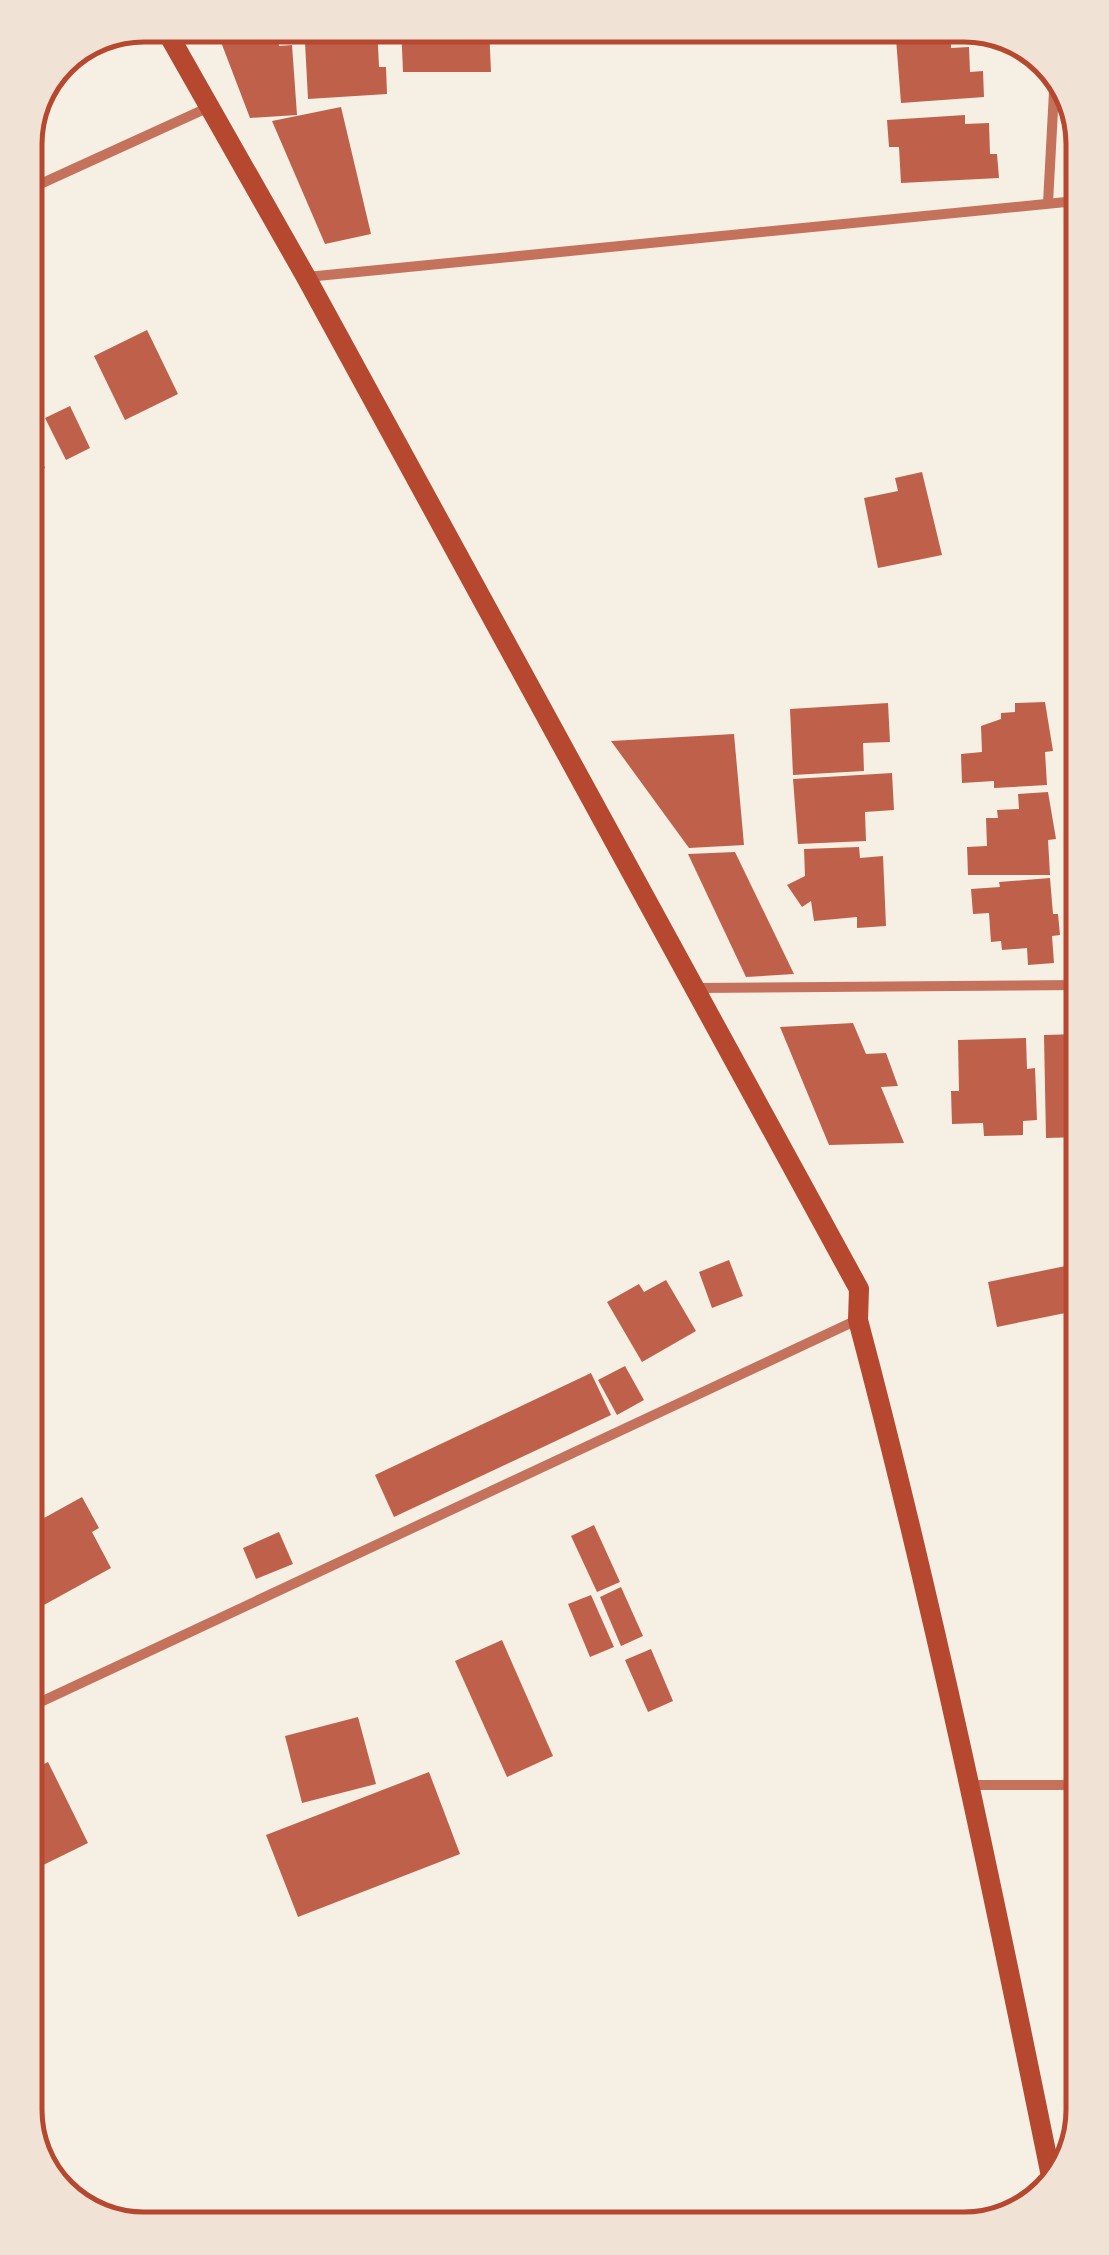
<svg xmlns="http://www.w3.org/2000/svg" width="1109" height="2255" font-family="Barlow,sans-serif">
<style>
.building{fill:#bf614a}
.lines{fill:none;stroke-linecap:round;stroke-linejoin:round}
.minor{stroke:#c5725c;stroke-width:10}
.secondary{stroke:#b5482f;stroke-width:20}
.rim{fill:none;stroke:#b5482f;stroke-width:5}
</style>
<rect width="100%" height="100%" fill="#f6efe4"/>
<g class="building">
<path d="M 328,25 L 377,25 L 379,67 L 386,67 L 387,94 L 308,99 L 305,42 Z"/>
<path d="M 401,25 L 489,27 L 491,72 L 403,72 Z"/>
<path d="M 951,35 L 951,48 L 969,47 L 970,72 L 983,71 L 984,97 L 901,103 L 896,39 Z"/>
<path d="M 278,39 L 279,46 L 292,45 L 297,115 L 250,118 L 221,42 Z"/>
<path d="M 341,107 L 371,234 L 325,244 L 272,121 Z"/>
<path d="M 965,115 L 965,124 L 989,123 L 990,154 L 997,154 L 999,178 L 901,183 L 899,147 L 889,147 L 887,120 Z"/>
<path d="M 147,330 L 178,394 L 125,420 L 94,356 Z"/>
<path d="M 70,406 L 90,448 L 66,460 L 45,418 Z"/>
<path d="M 26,408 L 37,432 L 27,437 Z"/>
<path d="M 30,439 L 45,468 L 27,477 L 27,441 Z"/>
<path d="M 922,472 L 942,555 L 878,568 L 864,498 L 898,491 L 895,478 Z"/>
<path d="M 1071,621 L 1077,621 L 1078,648 L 1075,648 Z"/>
<path d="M 1045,702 L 1053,751 L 1045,752 L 1047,785 L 994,788 L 994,781 L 962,783 L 961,754 L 982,752 L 981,726 L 1001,719 L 1001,713 L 1015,712 L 1015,703 Z"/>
<path d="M 888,703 L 890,742 L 863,743 L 864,771 L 793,775 L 790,709 Z"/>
<path d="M 734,734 L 744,845 L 689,848 L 611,741 Z"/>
<path d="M 892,773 L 894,810 L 865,812 L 866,841 L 798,844 L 793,779 Z"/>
<path d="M 1048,792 L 1056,839 L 1048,840 L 1050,875 L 968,875 L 967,847 L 987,846 L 986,818 L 998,818 L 997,810 L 1019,809 L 1018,794 Z"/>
<path d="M 1067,830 L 1078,830 L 1079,949 L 1074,949 Z"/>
<path d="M 859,847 L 860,858 L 883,856 L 886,926 L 857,928 L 857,917 L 814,921 L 811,901 L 802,907 L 787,885 L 805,876 L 804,849 Z"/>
<path d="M 735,852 L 794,974 L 746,977 L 688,854 Z"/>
<path d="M 1050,878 L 1053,914 L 1058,914 L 1060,935 L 1052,936 L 1054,963 L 1028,965 L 1027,948 L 1002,950 L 1001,941 L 991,942 L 989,913 L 973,914 L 971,889 L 1000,887 L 999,882 Z"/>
<path d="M 853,1023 L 866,1054 L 886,1053 L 898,1086 L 881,1087 L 904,1143 L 829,1145 L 780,1027 Z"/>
<path d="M 1079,1034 L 1080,1137 L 1046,1138 L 1044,1035 Z"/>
<path d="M 1026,1038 L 1027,1069 L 1035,1068 L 1037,1120 L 1023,1121 L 1023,1135 L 984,1136 L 983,1123 L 952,1124 L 951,1091 L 959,1091 L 958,1040 Z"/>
<path d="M 729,1260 L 743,1296 L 712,1308 L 699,1272 Z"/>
<path d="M 1080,1263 L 1080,1310 L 997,1327 L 988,1282 Z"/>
<path d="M 666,1280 L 696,1331 L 642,1362 L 607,1302 L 639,1284 L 644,1292 Z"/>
<path d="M 625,1366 L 644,1400 L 617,1415 L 598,1380 Z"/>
<path d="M 591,1373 L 611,1415 L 394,1517 L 375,1475 Z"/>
<path d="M 82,1497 L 99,1528 L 92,1532 L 111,1568 L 42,1606 L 31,1586 L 31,1516 L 35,1523 Z"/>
<path d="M 594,1525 L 620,1582 L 597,1592 L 571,1536 Z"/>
<path d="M 279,1532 L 293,1564 L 256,1579 L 243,1548 Z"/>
<path d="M 621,1587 L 643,1636 L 621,1646 L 600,1597 Z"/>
<path d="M 591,1595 L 614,1647 L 590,1657 L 568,1604 Z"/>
<path d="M 502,1640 L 553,1756 L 507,1777 L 455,1661 Z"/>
<path d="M 651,1649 L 673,1701 L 648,1712 L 625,1660 Z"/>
<path d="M 358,1717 L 376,1784 L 302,1803 L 285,1736 Z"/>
<path d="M 48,1762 L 88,1843 L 33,1870 L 32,1770 Z"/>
<path d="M 429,1772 L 460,1854 L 298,1917 L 266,1835 Z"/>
</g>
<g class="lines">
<g class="minor">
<path d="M 25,191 L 207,108"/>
<path d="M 1048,203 L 1055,73"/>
<path d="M 307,277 L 1076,201"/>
<path d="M 696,988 L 1079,985"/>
<path d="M 32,1706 L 857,1320"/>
<path d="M 971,1785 L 1083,1785"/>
</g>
<path class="secondary" d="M 163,25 L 306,277 L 859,1289 L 858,1320 C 934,1606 994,1896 1053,2186"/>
</g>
<path d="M0 0H1109V2255H0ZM144 42H964A102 102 0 0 1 1066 144V2110A102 102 0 0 1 964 2212H144A102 102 0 0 1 42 2110V144A102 102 0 0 1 144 42Z" fill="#f1e2d6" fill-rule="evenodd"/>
<path class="rim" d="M144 42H964A102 102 0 0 1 1066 144V2110A102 102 0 0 1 964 2212H144A102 102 0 0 1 42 2110V144A102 102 0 0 1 144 42Z"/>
</svg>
